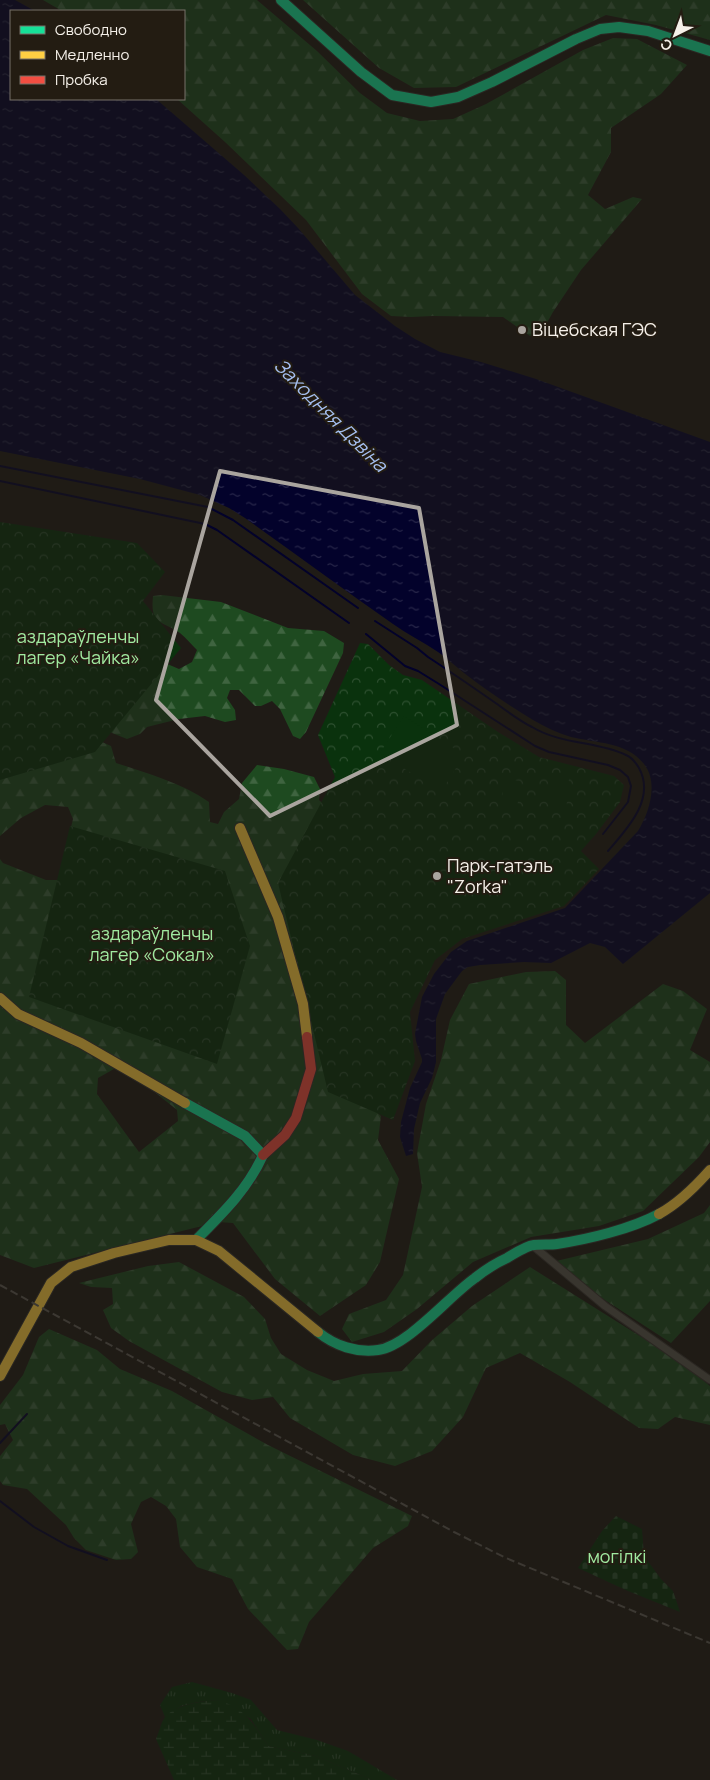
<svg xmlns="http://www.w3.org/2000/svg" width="710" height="1780" font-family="Manrope,sans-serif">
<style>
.grass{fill:url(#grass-tufts)}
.forest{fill:url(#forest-firs);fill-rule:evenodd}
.wetland{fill:url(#wetland-marsh)}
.cemetery{fill:url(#cemetery-stones)}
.park{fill:url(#park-crowns)}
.pitch{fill:#0a320d}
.water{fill:url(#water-ripples)}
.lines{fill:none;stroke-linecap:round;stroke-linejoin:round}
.stream{stroke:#03022b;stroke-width:2}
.street-casing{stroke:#383530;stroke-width:9}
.fast-casing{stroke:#383530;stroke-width:12}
.slow-casing{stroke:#383530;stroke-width:12}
.jam-casing{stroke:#383530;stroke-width:12}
.street{stroke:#58544c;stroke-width:7}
.fast{stroke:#16e098;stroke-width:10}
.slow{stroke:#ffcf43;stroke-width:10}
.jam{stroke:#f24e42;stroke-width:10}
.rail{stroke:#5f5b54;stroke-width:2;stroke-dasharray:8 4;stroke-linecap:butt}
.marked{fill:none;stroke:#aaa59f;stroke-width:4;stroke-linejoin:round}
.poi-dot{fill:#aaa59f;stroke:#231c12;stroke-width:2}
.labels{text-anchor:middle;stroke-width:4;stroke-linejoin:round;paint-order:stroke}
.poi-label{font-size:18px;fill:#f5f0e9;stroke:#231c12;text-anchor:start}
.park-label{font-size:18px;fill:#a0eaa0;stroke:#231c12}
.water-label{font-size:19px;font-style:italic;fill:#a5bff0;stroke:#231c12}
</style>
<defs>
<pattern id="grass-tufts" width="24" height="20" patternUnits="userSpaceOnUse" patternTransform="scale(1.25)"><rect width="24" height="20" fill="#0a320d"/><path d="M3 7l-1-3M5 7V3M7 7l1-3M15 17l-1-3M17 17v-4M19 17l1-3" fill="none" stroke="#2e5030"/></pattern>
<pattern id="forest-firs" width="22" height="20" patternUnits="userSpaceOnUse" patternTransform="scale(1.25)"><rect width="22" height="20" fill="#1e4a20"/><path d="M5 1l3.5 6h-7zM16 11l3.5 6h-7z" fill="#3f6440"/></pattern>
<pattern id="wetland-marsh" width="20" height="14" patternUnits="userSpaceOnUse" patternTransform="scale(1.25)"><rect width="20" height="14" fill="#0a320d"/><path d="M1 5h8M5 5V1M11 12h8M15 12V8" fill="none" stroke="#2e5030"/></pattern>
<pattern id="cemetery-stones" width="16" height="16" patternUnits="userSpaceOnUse" patternTransform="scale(1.25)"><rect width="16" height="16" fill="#0a320d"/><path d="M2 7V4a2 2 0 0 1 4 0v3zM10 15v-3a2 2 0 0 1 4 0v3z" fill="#2e5030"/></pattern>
<pattern id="park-crowns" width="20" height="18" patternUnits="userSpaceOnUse" patternTransform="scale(1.25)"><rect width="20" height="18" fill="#0a320d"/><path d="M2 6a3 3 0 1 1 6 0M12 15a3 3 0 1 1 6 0" fill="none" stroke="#2e5030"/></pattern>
<pattern id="water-ripples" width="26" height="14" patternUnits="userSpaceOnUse" patternTransform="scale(1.25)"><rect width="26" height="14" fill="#03022b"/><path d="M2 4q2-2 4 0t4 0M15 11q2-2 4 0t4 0" fill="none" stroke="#28274a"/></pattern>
</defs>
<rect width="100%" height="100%" fill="#1f1b16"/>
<path class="grass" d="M 192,1682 L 232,1693 L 251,1700 L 277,1730 L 317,1740 L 348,1751 L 397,1780 L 372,1780 L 316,1756 L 268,1746 L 251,1719 L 218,1700 L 198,1702 L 181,1706 L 165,1717 L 160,1705 L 172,1687 Z"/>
<g class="forest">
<path d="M 43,0 L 257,0 L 317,51 L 360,93 L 387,113 L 420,121 L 453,119 L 486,104 L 583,50 L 613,38 L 637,39 L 687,65 L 661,94 L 611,128 L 611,152 L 588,195 L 605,209 L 633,197 L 642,199 L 581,270 L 553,312 L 543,330 L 530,336 L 503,317 L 433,316 L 411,317 L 391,316 L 362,294 L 306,220 L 225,142 L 177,99 L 184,99 L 184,11 L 62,11 Z"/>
<path d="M 303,0 L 710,0 L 710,40 L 656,25 L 606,15 L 456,87 L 414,88 L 379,68 Z"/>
<path d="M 162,595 L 221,602 L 288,628 L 324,631 L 344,643 L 343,653 L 306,732 L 300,739 L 293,736 L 280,709 L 272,701 L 261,706 L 255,706 L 239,690 L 230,690 L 227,698 L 235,710 L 236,720 L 225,722 L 205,716 L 179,719 L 147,727 L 140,734 L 127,739 L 112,733 L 104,724 L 165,663 L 179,669 L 192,662 L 197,650 C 192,645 186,638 180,633 C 161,620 150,625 153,596 Z"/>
<path d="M 0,733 L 102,742 L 111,746 L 116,763 C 147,773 182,783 209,802 L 210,822 L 218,824 L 224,812 L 239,799 L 242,783 L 257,765 L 284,769 L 314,777 L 320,789 L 319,800 L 362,841 L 435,958 L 360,1097 L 381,1116 L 378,1140 L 399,1179 L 380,1262 L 366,1285 L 320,1316 L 275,1279 L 233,1223 L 218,1222 L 34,1268 L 0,1255 L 0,859 L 3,863 L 46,880 L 65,880 L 68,840 L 73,819 L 68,807 L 45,805 L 21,818 L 0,836 ZM 121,1065 L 177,1110 L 178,1121 L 139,1152 L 97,1094 L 98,1078 Z"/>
<path d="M 555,971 L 566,980 L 566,1025 L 585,1043 L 663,984 L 683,991 L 707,1009 L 690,1050 L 710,1062 L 710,1142 L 699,1157 L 643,1211 L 599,1226 L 531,1237 L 473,1262 L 417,1309 L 384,1332 L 352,1342 L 342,1329 L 349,1314 L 386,1300 L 403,1275 L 422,1187 L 417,1153 L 426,1104 L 441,1060 L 450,1020 L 469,984 L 526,972 Z"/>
<path d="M 710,1205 L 710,1301 L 671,1343 L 548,1263 L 648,1239 L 704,1213 Z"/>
<path d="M 179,1262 L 244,1297 L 265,1319 L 271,1338 L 281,1354 L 307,1370 L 334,1381 L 363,1374 L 402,1371 L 431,1341 L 472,1306 L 530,1267 L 678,1360 L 710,1386 L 710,1425 L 675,1417 L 658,1429 L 639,1428 L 570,1382 L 520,1353 L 486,1368 L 463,1417 L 432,1451 L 395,1466 L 353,1455 L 290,1418 L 273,1397 L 252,1400 L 222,1392 L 129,1341 L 111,1328 L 103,1310 L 113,1304 L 112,1288 L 91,1287 L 79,1283 L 148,1266 Z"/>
<path d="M 49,1329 L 97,1350 L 120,1369 L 172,1391 L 268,1445 L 412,1516 L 408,1526 L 373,1548 L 309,1622 L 298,1649 L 287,1650 L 248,1609 L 232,1579 L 197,1567 L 180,1547 L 176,1519 L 166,1506 L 151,1497 L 141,1502 L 131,1524 L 138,1552 L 131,1559 L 116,1560 L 86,1550 L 74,1538 L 66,1525 L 27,1489 L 3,1485 L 0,1481 L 0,1456 L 13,1440 L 5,1424 L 0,1425 L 0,1405 L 23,1375 L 39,1337 Z"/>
</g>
<path class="wetland" d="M 218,1700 C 245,1708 254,1724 268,1746 L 316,1756 L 372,1780 L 174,1780 L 156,1739 C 159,1733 161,1722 165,1717 C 179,1703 200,1702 218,1700 Z"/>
<path class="cemetery" d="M 616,1516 L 642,1529 L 644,1556 L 661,1579 L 673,1591 L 680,1612 L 628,1591 L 578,1568 L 602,1531 Z"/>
<g class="park">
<path d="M 0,522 L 137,543 L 165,572 L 143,601 L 181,648 L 95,752 L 0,780 Z"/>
<path d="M 360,643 L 368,644 L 389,665 L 403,675 L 422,680 L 498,732 L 539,757 L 614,776 L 624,785 L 620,802 L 596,834 L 581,851 L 599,869 L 564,906 L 462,939 L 435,960 L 410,1012 L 415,1061 L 393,1120 L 328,1092 L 278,883 L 335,777 L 318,735 Z"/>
<path d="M 70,826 L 225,871 L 250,946 L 217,1064 L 29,997 Z"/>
</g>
<g class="pitch">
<path d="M 404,716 L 464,755 L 441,792 L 380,753 Z"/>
<path d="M 552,776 L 569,778 L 566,812 L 549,811 Z"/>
<path d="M 504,779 L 520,781 L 517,810 L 501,809 Z"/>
</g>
<path class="water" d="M 0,0 L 15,0 L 35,11 L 11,11 L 11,99 L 156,99 L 244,175 L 280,209 L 298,228 L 355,295 L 395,326 L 415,339 L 440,352 L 481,362 L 536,379 L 710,442 L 710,893 L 623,964 L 605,947 L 590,943 L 551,963 L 524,962 L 480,965 L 468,967 L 462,971 L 445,994 L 436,1019 L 436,1062 L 432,1078 L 420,1103 L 414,1129 L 413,1154 L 406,1156 L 400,1137 L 401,1122 L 410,1088 L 422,1062 L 422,1059 L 416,1041 L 415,1034 L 422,997 L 434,974 L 451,952 L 467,941 L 565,908 L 638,831 C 649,813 659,783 644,764 C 627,742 596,743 571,737 C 558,733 545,727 533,720 C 510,706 486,690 464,673 C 455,666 447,658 438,652 C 423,642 407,634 393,624 C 343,589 294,553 245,518 L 229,508 L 200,495 L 140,479 L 0,451 Z"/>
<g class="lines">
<g class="stream">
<path d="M 0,466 L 208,507 L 233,520 L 358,608"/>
<path d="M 0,481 L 205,524 L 217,530 L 349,623"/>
<path d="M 375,621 L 417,648 L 428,657 C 451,672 474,688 497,704 C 508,712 520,721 532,727 C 562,745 597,741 626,755 C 631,757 636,763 639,768 C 656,799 627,829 608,851"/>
<path d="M 366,634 L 405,666 L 418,671 L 439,684 L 535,746 L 549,752 L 608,765 L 620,770 L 628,777 L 631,786 L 628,802 L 603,834"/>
<path d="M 0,1443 L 27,1414"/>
<path d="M 0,1501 L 34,1527 L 68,1546 L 107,1560"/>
</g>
<g class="street-casing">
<path id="street" d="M 532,1245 L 605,1306 L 710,1380"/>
</g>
<g class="fast-casing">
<g id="fast">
<path d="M 281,0 L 361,72 L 392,95 L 431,102 L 458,97 L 492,82 L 576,39 L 600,29 L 619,27 L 648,31 L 710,51"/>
<path d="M 185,1103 L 245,1136 L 263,1155 C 248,1189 222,1214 196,1240"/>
<path d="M 318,1332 C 335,1346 357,1353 378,1350 C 408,1346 449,1296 475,1278 C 485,1270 496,1263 507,1258 C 515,1253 526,1246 534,1245 C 542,1244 550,1245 557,1244 C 589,1239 631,1229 659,1214"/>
</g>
</g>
<g class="slow-casing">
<g id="slow">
<path d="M 240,828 L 278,917 L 303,1004 L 307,1037"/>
<path d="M 0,998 L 18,1014 L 81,1043 L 185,1103"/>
<path d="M 659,1214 C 679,1203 695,1187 710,1170"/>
<path d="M 0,1376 L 51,1283 L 71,1267 L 114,1253 L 169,1240 L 196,1240 L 219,1251 L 318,1332"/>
</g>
</g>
<g class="jam-casing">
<path id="jam" d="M 263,1155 L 285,1135 L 296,1118 L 311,1069 L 307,1037"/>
</g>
<use href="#street" class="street"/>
<use href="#fast" class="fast"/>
<use href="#slow" class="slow"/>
<use href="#jam" class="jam"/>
<path class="rail" d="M 0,1285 L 454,1532 L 506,1558 L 710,1643"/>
</g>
<path d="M0 0H710V1780H0ZM 220,471 L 419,508 L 457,725 L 270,816 L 156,700 Z" fill="#1f1b16" fill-opacity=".55" fill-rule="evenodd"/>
<path class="marked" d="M 220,471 L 419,508 L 457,725 L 270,816 L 156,700 Z"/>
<g class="poi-dot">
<circle cx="522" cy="330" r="5"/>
<circle cx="437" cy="876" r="5"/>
</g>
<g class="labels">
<g class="poi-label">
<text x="532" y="336">Віцебская ГЭС</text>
<text x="447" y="872">Парк-гатэль<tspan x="447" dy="21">"Zorka"</tspan></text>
</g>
<g class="park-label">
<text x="78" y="643">аздараўленчы<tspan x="78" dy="21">лагер «Чайка»</tspan></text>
<text x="152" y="940">аздараўленчы<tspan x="152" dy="21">лагер «Сокал»</tspan></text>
<text x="617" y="1563">могілкі</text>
</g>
<g class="water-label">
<text transform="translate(331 415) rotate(45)" y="7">Заходняя Дзвіна</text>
</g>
</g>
<rect x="10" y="10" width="175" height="90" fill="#231c12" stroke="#777168"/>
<rect x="20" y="26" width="25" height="8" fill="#16e098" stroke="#777168"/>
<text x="55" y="35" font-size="15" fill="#f5f0e9">Свободно</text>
<rect x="20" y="51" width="25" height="8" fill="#ffcf43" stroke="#777168"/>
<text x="55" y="60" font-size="15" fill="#f5f0e9">Медленно</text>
<rect x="20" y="76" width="25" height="8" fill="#f24e42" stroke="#777168"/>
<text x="55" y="85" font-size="15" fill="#f5f0e9">Пробка</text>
<g transform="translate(675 35) rotate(222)" stroke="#231c12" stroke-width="4" paint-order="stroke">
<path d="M0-4L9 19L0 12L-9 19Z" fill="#f5f0e9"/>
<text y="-8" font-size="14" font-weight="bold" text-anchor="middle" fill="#f5f0e9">С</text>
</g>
</svg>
